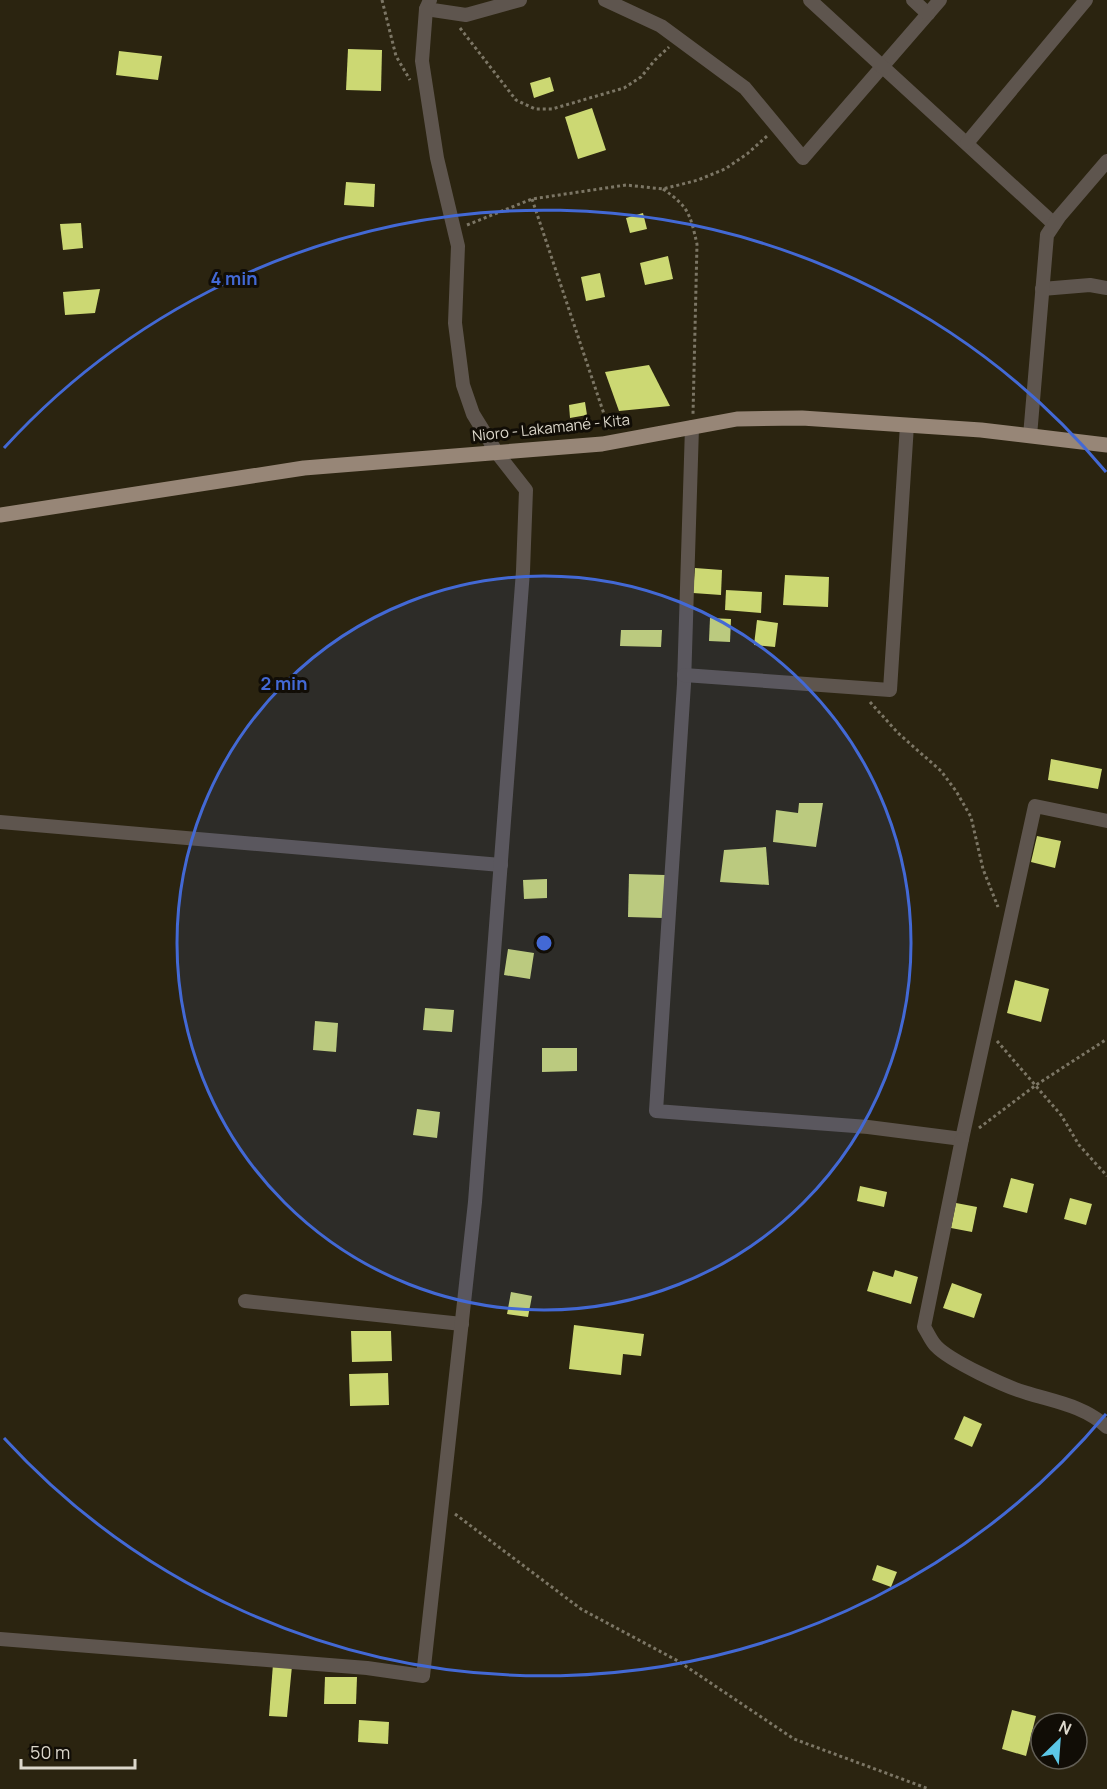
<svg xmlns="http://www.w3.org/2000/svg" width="1107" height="1789" font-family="Manrope,sans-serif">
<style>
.building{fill:#ccd873}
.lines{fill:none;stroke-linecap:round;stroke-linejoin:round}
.path{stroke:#7c7665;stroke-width:3;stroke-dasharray:3 3;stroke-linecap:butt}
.minor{stroke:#5e554e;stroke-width:14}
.primary{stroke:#978677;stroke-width:15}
.ring{fill:none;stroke:#4369d5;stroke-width:3}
.labels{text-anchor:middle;stroke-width:6;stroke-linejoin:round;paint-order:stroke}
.street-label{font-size:15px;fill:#dcd7cb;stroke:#110d06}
.centre{fill:#4369d5;stroke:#110d06;stroke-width:3}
.ring-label{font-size:18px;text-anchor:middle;font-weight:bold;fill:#4369d5;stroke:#110d06;stroke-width:6;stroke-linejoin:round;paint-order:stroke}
</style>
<rect width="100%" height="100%" fill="#2b2410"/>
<g class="building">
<path d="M 348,49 L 382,50 L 381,91 L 346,90 Z"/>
<path d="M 119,51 L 162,56 L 158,80 L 116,75 Z"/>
<path d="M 550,77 L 554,91 L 534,98 L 530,83 Z"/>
<path d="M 592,108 L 606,150 L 578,159 L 565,117 Z"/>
<path d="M 346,182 L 375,184 L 374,207 L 344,205 Z"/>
<path d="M 643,213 L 647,229 L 630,233 L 626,218 Z"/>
<path d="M 81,223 L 83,248 L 63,250 L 60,224 Z"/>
<path d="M 668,256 L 673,279 L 645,285 L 640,263 Z"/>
<path d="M 600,273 L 605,297 L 586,301 L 581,277 Z"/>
<path d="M 100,289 L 95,313 L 65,315 L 63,292 Z"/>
<path d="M 649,365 L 670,406 L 619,411 L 605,372 Z"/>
<path d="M 585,402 L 587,415 L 570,418 L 569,405 Z"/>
<path d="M 695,568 L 722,570 L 721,595 L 693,593 Z"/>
<path d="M 785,575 L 829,577 L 828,607 L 783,605 Z"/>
<path d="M 726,590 L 762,592 L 761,613 L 725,610 Z"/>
<path d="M 710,618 L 731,619 L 730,642 L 709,641 Z"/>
<path d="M 757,620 L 778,623 L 775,647 L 754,645 Z"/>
<path d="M 621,630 L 662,630 L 661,647 L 620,646 Z"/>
<path d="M 1051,759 L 1102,769 L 1098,789 L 1048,780 Z"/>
<path d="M 799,803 L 823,803 L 816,847 L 773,842 L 776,810 L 798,813 Z"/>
<path d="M 1037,836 L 1061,841 L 1055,868 L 1031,862 Z"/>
<path d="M 766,847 L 769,885 L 720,882 L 724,850 Z"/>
<path d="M 629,874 L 665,875 L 663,918 L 628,917 Z"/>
<path d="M 547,879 L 547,898 L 524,899 L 523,880 Z"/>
<path d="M 508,949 L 534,953 L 530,979 L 504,975 Z"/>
<path d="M 1015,980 L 1049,989 L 1041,1022 L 1007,1013 Z"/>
<path d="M 425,1008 L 454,1010 L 452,1032 L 423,1030 Z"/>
<path d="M 315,1021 L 338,1023 L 336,1052 L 313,1050 Z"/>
<path d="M 542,1048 L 577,1048 L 577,1071 L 542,1072 Z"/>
<path d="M 417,1109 L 440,1112 L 437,1138 L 413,1135 Z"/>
<path d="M 1011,1178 L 1034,1184 L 1027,1213 L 1003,1207 Z"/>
<path d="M 860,1186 L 887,1192 L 884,1207 L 857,1201 Z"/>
<path d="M 1070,1198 L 1092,1204 L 1086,1225 L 1064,1219 Z"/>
<path d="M 956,1203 L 977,1207 L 972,1232 L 951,1228 Z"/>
<path d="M 895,1270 L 918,1277 L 911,1304 L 867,1291 L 873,1271 L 893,1277 Z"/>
<path d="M 952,1283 L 982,1294 L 974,1318 L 943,1308 Z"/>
<path d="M 511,1292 L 532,1296 L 528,1317 L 507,1314 Z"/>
<path d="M 574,1325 L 644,1334 L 641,1356 L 623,1354 L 621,1375 L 569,1369 Z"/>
<path d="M 351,1331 L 391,1331 L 392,1361 L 352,1362 Z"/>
<path d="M 388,1373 L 389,1405 L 350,1406 L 349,1374 Z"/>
<path d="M 964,1416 L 982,1424 L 972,1447 L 954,1439 Z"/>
<path d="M 877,1565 L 897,1572 L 891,1587 L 872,1580 Z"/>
<path d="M 273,1664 L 292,1666 L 287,1717 L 269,1716 Z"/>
<path d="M 325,1677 L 357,1677 L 356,1704 L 324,1704 Z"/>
<path d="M 1012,1710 L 1036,1716 L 1026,1756 L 1002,1749 Z"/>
<path d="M 359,1720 L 389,1722 L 388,1744 L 358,1742 Z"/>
</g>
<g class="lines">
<g class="path">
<path d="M 382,0 L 396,56 L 410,80"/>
<path d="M 460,28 L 516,100 L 535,109 L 552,109 L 624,88 L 641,77 L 655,60 L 669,47"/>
<path d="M 663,189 C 689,207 690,214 697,244 L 693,414"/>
<path d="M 532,199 L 609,429"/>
<path d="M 467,225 L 532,199 L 626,185 L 663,189 L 698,180 L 725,169 L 747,154 L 767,136"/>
<path d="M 870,702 L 898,733 L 941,771 L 956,791 L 971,817 L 983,869 L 998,907"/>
<path d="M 997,1041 L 1061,1115 L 1079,1145 L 1107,1176"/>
<path d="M 979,1128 L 1036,1085 L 1107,1039"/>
<path d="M 455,1514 L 581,1609 L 678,1661 L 794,1739 L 929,1789"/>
</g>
<g class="minor">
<path d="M 605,0 L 661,26 L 745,88 L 803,158 L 940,0"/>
<path d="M 810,0 L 1054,224"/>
<path d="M 913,0 L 928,14"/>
<path d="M 426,9 L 466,15 L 520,0"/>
<path d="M 967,143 L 1086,0"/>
<path d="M 1042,289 L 1090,285 L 1107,288"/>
<path d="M 692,427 L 684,684 L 656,1111 L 868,1127 L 962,1139 L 1035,806 L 1107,821"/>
<path d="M 1030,436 L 1047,235 L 1059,217 L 1107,161"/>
<path d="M 684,675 L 890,690 L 907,425"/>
<path d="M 0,822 L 501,865"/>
<path d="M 962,1139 L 924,1327 C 928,1333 931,1341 936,1346 C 950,1361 1006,1387 1027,1393 C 1056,1402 1084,1406 1107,1427"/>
<path d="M 245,1301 L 462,1324"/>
<path d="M 0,1639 L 367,1668 L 423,1676 L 475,1202 L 523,571 L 526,490 L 497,453 L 473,414 L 463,385 L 455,323 L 458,246 L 437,158 L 422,61 L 426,9 L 430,0"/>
</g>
<path class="primary" d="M 0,515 L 304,468 L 602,444 L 737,419 L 802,418 L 981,430 L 1107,445"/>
</g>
<circle cx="544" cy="943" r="367" fill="#4369d5" fill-opacity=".12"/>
<g class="ring">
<circle cx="544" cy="943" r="367"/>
<path d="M1106 1414A733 733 0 0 1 4 1438M4 448A733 733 0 0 1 1106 472"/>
</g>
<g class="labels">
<g class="street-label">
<text transform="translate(551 428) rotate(-6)" y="5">Nioro - Lakamané - Kita</text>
</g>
</g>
<circle cx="544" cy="943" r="9" class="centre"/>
<g class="ring-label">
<text x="234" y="285">4 min</text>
<text x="284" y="690">2 min</text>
</g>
<g transform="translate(1059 1741) rotate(25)"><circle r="28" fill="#110d06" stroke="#625e55" stroke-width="1.5"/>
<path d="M0-4.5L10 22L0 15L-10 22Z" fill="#5cc7e7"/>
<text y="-9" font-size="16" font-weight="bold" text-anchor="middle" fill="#dcd7cb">N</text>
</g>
<path d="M21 1759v9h114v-9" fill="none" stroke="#dcd7cb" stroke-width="3"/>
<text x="30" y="1759" font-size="18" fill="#dcd7cb" stroke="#110d06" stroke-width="4.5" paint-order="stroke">50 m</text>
</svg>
